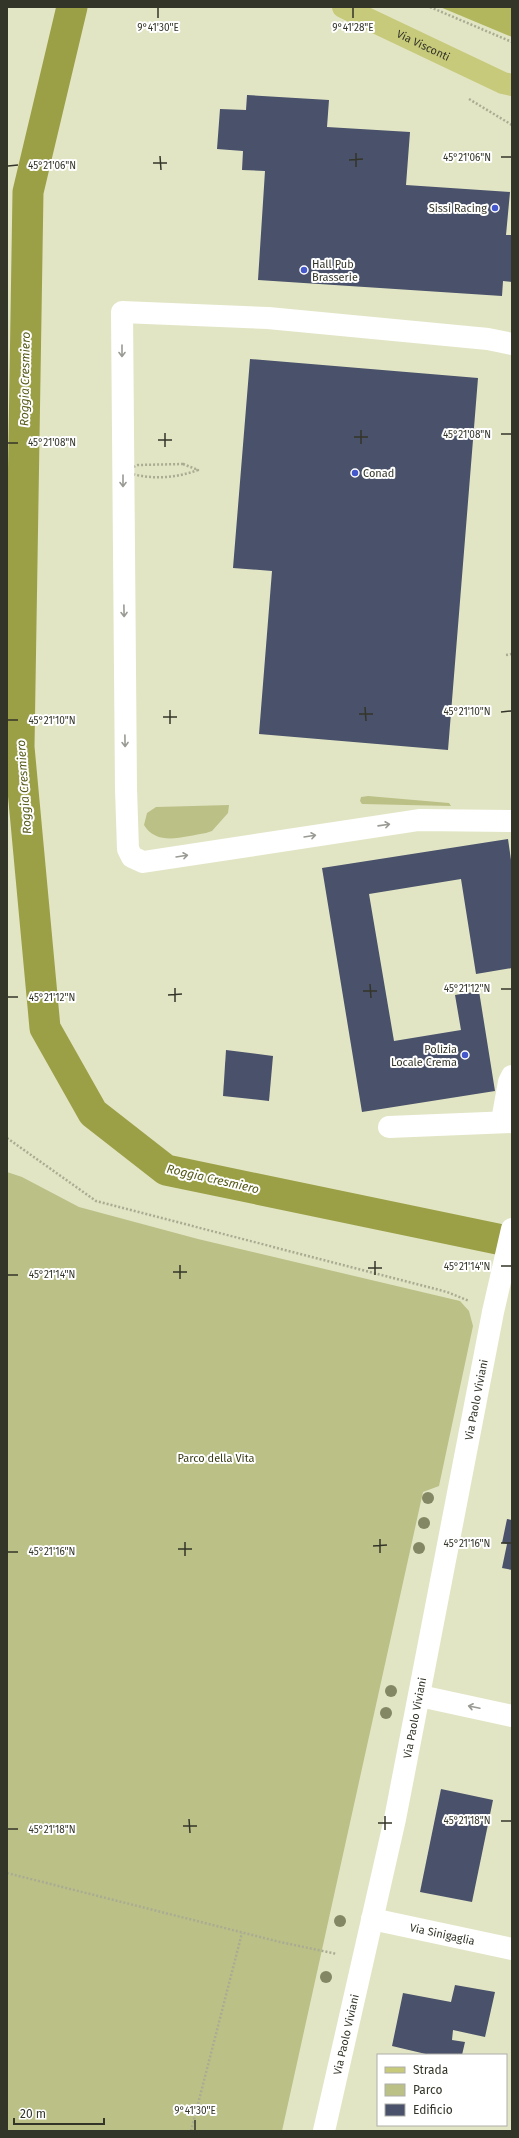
<svg xmlns="http://www.w3.org/2000/svg" width="519" height="2138" font-family="'Fira Sans',sans-serif">
<style>
.green{fill:#bbc087}
.forest{fill:#b2b75e}
.lines{fill:none;stroke-linecap:round;stroke-linejoin:round}
.canal{stroke:#9ba047;stroke-width:31}
.building{fill:#49516b}
.path{stroke:#a9ac92;stroke-width:2.5;stroke-dasharray:2 2;stroke-linecap:butt}
.minor{stroke:#fff;stroke-width:22}
.major{stroke:#c7ca7a;stroke-width:22}
.tree{fill:#848763}
.oneway{stroke:#9a9a94}
.ticks{fill:none;stroke:#343529;stroke-width:1.5}
.poi-dot{fill:#4458cc;stroke:#fff;stroke-width:1.5}
.labels{text-anchor:middle;stroke-width:4;stroke-linejoin:round;paint-order:stroke}
.street-label{font-size:11px;fill:#343529;stroke:#fff}
.poi-label{font-size:11px;fill:#343529;stroke:#fff;text-anchor:end}
.park-label{font-size:11px;fill:#383a14;stroke:#fff}
.water-label{font-size:12px;font-style:italic;fill:#575a18;stroke:#fff}
.ticks-label{font-size:10px;text-anchor:middle;fill:#343529;stroke:#fff;stroke-width:4;stroke-linejoin:round;paint-order:stroke}
</style>
<rect width="100%" height="100%" fill="#e2e5c4"/>
<g class="green">
<path d="M 368,796 L 449,803 L 451,806 L 362,804 L 360,801 L 361,797 Z"/>
<path d="M 229,805 L 228,813 L 212,831 L 206,833 C 185,836 157,847 144,825 L 147,813 L 156,807 Z"/>
<path d="M 7,1172 L 22,1177 L 79,1207 L 198,1239 L 460,1301 L 469,1311 L 473,1326 L 439,1486 L 423,1492 L 282,2131 L 7,2131 Z"/>
</g>
<path class="forest" d="M 440,7 L 512,7 L 512,37 Z"/>
<g class="lines">
<path class="canal" d="M 72,7 L 28,192 L 19,747 L 45,1028 L 93,1113 L 166,1170 L 512,1242"/>
</g>
<g class="building">
<path d="M 247,95 L 329,100 L 327,127 L 410,132 L 406,185 L 510,192 L 506,235 L 512,235 L 512,282 L 503,281 L 502,296 L 258,280 L 265,171 L 242,170 L 243,151 L 217,149 L 220,109 L 246,110 Z"/>
<path d="M 250,359 L 478,378 L 448,750 L 259,734 L 272,571 L 233,568 Z"/>
<path d="M 508,839 L 512,867 L 512,968 L 476,974 L 461,879 L 369,894 L 394,1041 L 461,1030 L 455,995 L 479,991 L 495,1091 L 362,1112 L 322,868 Z"/>
<path d="M 226,1050 L 273,1056 L 269,1101 L 223,1096 Z"/>
<path d="M 507,1519 L 512,1520 L 512,1570 L 502,1568 L 507,1544 L 502,1543 Z"/>
<path d="M 441,1789 L 493,1800 L 472,1902 L 420,1892 Z"/>
<path d="M 455,1985 L 495,1992 L 485,2037 L 453,2030 L 452,2040 L 465,2042 L 462,2055 L 430,2055 L 392,2046 L 403,1993 L 451,2002 Z"/>
</g>
<g class="lines">
<g class="path">
<path d="M 430,7 L 512,42"/>
<path d="M 469,99 L 512,125"/>
<path d="M 183,464 L 198,470 C 174,479 147,480 123,471 L 138,465 Z"/>
<path d="M 506,655 L 512,654"/>
<path d="M 7,1138 L 96,1201 L 447,1292 L 469,1301"/>
<path d="M 7,1873 L 280,1942 L 337,1954"/>
<path d="M 191,2131 L 242,1933"/>
</g>
<g class="minor">
<path d="M 512,344 L 488,339 L 268,318 L 122,312 L 126,789 L 128,849 L 132,857 L 143,862 L 419,820 L 512,821"/>
<path d="M 502,1121 L 509,1082 L 512,1076"/>
<path d="M 389,1127 L 512,1122"/>
<path d="M 420,1696 L 512,1716"/>
<path id="s1" d="M 372,1919 L 512,1949"/>
<path id="s2" d="M 324,2131 L 395,1819 L 493,1312 L 512,1229"/>
</g>
<path class="major" id="s3" d="M 343,7 L 503,83 L 512,85"/>
</g>
<g class="tree">
<circle cx="428" cy="1498" r="6"/>
<circle cx="424" cy="1523" r="6"/>
<circle cx="419" cy="1548" r="6"/>
<circle cx="391" cy="1691" r="6"/>
<circle cx="386" cy="1713" r="6"/>
<circle cx="340" cy="1921" r="6"/>
<circle cx="326" cy="1977" r="6"/>
</g>
<defs><path id="oneway-shaft" d="M-6 0H5M1.5-3L5.5 0L1.5 3" fill="none" stroke-width="1.6" stroke-linecap="round" stroke-linejoin="round"/></defs>
<g class="oneway">
<use href="#oneway-shaft" transform="translate(122 351) rotate(90)"/>
<use href="#oneway-shaft" transform="translate(123 481) rotate(90)"/>
<use href="#oneway-shaft" transform="translate(124 611) rotate(89)"/>
<use href="#oneway-shaft" transform="translate(125 741) rotate(89)"/>
<use href="#oneway-shaft" transform="translate(384 825) rotate(-8)"/>
<use href="#oneway-shaft" transform="translate(310 836) rotate(-9)"/>
<use href="#oneway-shaft" transform="translate(182 856) rotate(-9)"/>
<use href="#oneway-shaft" transform="translate(474 1707) rotate(-168)"/>
</g>
<path class="ticks" d="M 158,8 L 158,18M 353,8 L 353,18M 356,153 L 356,167M 160,156 L 161,170M 501,157 L 511,157M 349,160 L 363,159M 153,163 L 167,163M 8,166 L 18,165M 361,430 L 361,444M 165,433 L 165,447M 501,434 L 511,434M 354,437 L 368,437M 158,440 L 172,440M 8,443 L 18,443M 365,707 L 366,721M 170,710 L 170,724M 501,712 L 511,711M 359,714 L 373,714M 163,717 L 177,717M 8,720 L 18,720M 370,984 L 371,998M 175,988 L 175,1002M 501,989 L 511,989M 363,991 L 377,991M 168,995 L 182,994M 8,997 L 18,997M 375,1261 L 375,1275M 180,1265 L 180,1279M 501,1266 L 511,1266M 368,1268 L 382,1268M 173,1272 L 187,1272M 8,1275 L 18,1275M 380,1539 L 380,1553M 185,1542 L 185,1556M 501,1543 L 511,1543M 373,1546 L 387,1545M 178,1549 L 192,1549M 8,1552 L 18,1552M 385,1816 L 385,1830M 189,1819 L 190,1833M 501,1821 L 511,1821M 378,1823 L 392,1823M 183,1826 L 197,1826M 8,1829 L 18,1829M 195,2120 L 195,2130"/>
<g class="poi-dot">
<circle cx="495" cy="208" r="4"/>
<circle cx="304" cy="270" r="4"/>
<circle cx="355" cy="473" r="4"/>
<circle cx="465" cy="1055" r="4"/>
</g>
<g class="labels">
<g class="street-label">
<text dy="4" stroke="none"><textPath href="#s3" startOffset="89">Via Visconti</textPath></text>
<text dy="4" stroke="none"><textPath href="#s2" startOffset="747">Via Paolo Viviani</textPath></text>
<text dy="4" stroke="none"><textPath href="#s2" startOffset="423">Via Paolo Viviani</textPath></text>
<text dy="4" stroke="none"><textPath href="#s1" startOffset="72">Via Sinigaglia</textPath></text>
<text dy="4" stroke="none"><textPath href="#s2" startOffset="99">Via Paolo Viviani</textPath></text>
</g>
<g class="poi-label">
<text x="487" y="212">Sissi Racing</text>
<text x="312" y="268" text-anchor="start">Hall Pub<tspan x="312" dy="13">Brasserie</tspan></text>
<text x="363" y="477" text-anchor="start">Conad</text>
<text x="457" y="1053">Polizia<tspan x="457" dy="13">Locale Crema</tspan></text>
</g>
<g class="park-label">
<text x="216" y="1462">Parco della Vita</text>
</g>
<g class="water-label">
<text transform="translate(25 379) rotate(-89)" y="4">Roggia Cresmiero</text>
<text transform="translate(24 787) rotate(-94)" y="4">Roggia Cresmiero</text>
<text transform="translate(213 1179) rotate(13)" y="4">Roggia Cresmiero</text>
</g>
</g>
<g class="ticks-label">
<text x="158" y="31">9°41'30"E</text>
<text x="353" y="31">9°41'28"E</text>
<text x="467" y="161">45°21'06"N</text>
<text x="52" y="169">45°21'06"N</text>
<text x="467" y="438">45°21'08"N</text>
<text x="52" y="446">45°21'08"N</text>
<text x="467" y="715">45°21'10"N</text>
<text x="52" y="724">45°21'10"N</text>
<text x="467" y="992">45°21'12"N</text>
<text x="52" y="1001">45°21'12"N</text>
<text x="467" y="1270">45°21'14"N</text>
<text x="52" y="1278">45°21'14"N</text>
<text x="467" y="1547">45°21'16"N</text>
<text x="52" y="1555">45°21'16"N</text>
<text x="467" y="1824">45°21'18"N</text>
<text x="52" y="1833">45°21'18"N</text>
<text x="195" y="2114">9°41'30"E</text>
</g>
<rect width="519" height="2138" fill="none" stroke="#343529" stroke-width="16"/>
<rect x="377" y="2054" width="130" height="72" fill="#ffffff" stroke="#aeaea9"/>
<rect x="385" y="2067" width="20" height="6" fill="#c7ca7a" stroke="#aeaea9"/>
<text x="413" y="2074" font-size="12" fill="#343529">Strada</text>
<rect x="385" y="2084" width="20" height="12" fill="#bbc087" stroke="#aeaea9"/>
<text x="413" y="2094" font-size="12" fill="#343529">Parco</text>
<rect x="385" y="2104" width="20" height="12" fill="#49516b" stroke="#aeaea9"/>
<text x="413" y="2114" font-size="12" fill="#343529">Edificio</text>
<path d="M14 2118v6h90v-6" fill="none" stroke="#343529" stroke-width="2"/>
<text x="20" y="2118" font-size="12" fill="#343529" stroke="#ffffff" stroke-width="3" paint-order="stroke">20 m</text>
</svg>
